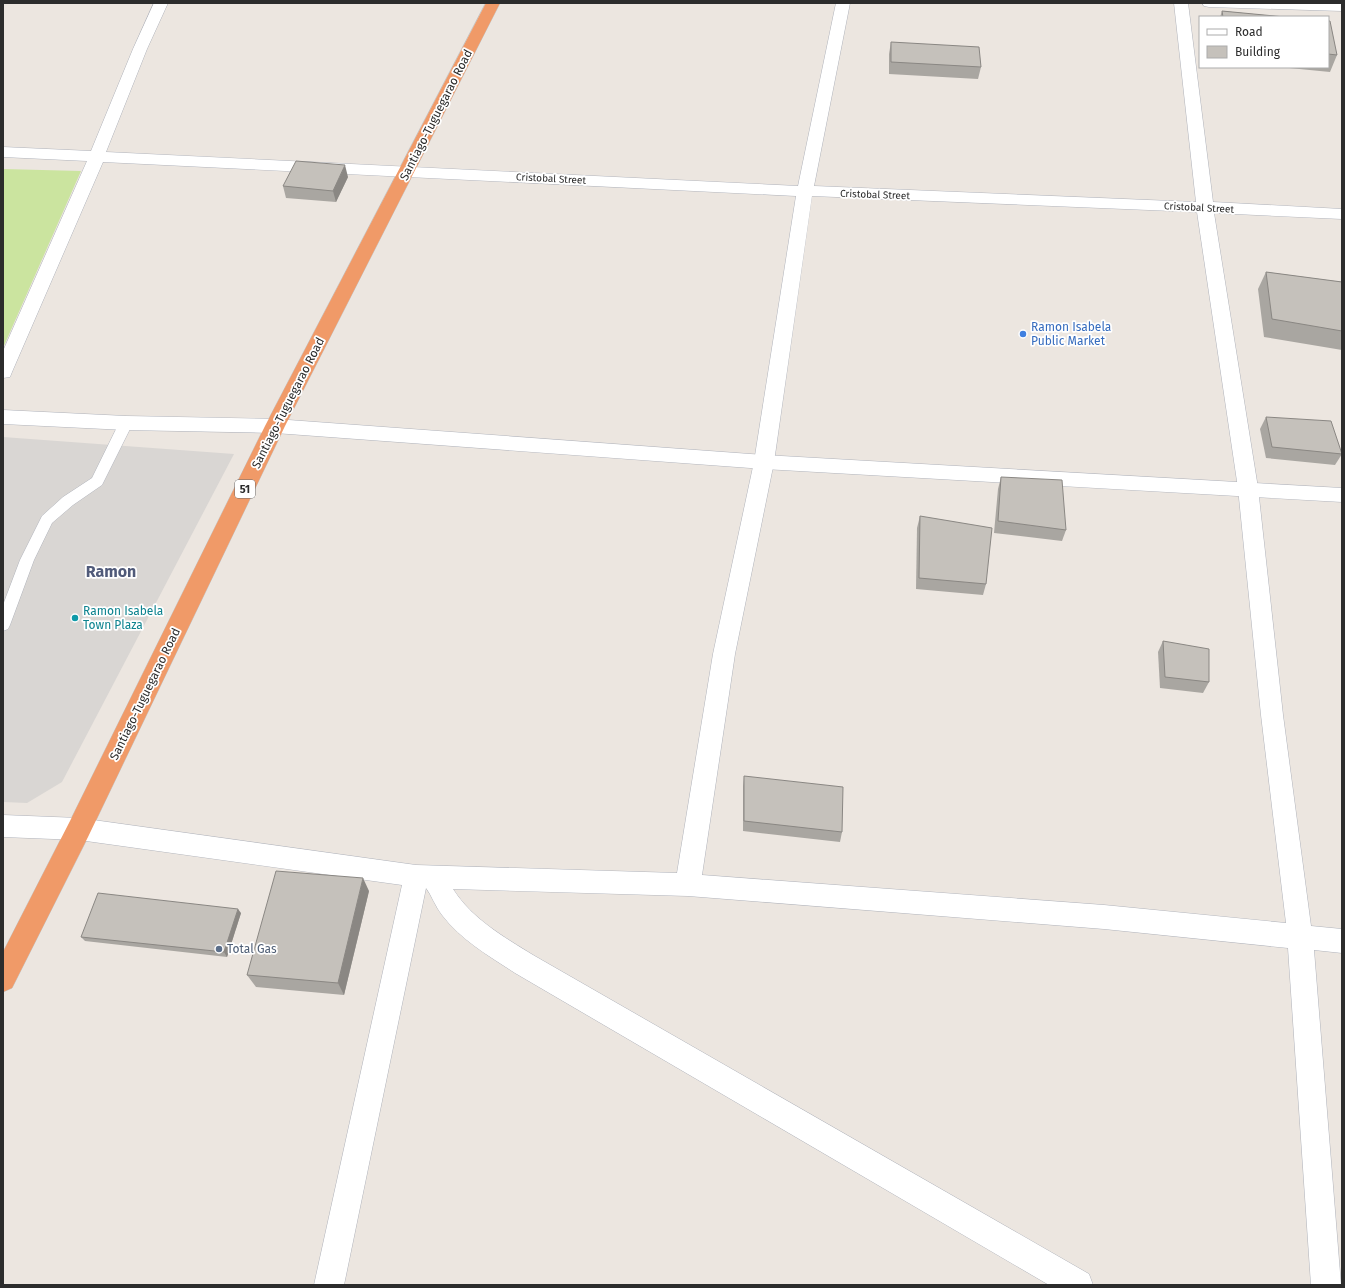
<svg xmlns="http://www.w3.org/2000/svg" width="1345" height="1288" font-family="'Fira Sans',sans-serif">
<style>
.pitch{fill:#cbe49f}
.plaza{fill:#d9d6d3}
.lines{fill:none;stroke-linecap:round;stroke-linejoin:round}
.lane-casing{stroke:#b0b3bb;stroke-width:1}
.street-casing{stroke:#b0b3bb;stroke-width:1}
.secondary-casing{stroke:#b0b3bb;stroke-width:1}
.highway-casing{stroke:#c4c4c4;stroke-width:1}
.lane{fill:#fff;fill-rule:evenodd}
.street{fill:#fff;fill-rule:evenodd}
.secondary{fill:#fff;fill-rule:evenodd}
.highway{fill:#f09a68;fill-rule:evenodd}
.wall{fill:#a9a6a1}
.shaded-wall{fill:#8a8783}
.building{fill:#c5c1bb;stroke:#8a8783}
.shop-dot{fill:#3f7fe0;stroke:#fff;stroke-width:1.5}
.culture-dot{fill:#0f9aa8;stroke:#fff;stroke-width:1.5}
.service-dot{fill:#5c6f8a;stroke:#fff;stroke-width:1.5}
.labels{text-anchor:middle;stroke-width:3.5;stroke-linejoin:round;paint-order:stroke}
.far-street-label{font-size:10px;fill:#2c2c2c;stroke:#fff}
.shield{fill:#fff;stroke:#6b6b6b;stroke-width:1}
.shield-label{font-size:11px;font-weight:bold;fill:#2c2c2c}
.street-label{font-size:12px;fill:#2c2c2c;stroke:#fff}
.shop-label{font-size:12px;fill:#366cbe;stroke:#fff;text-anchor:start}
.culture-label{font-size:12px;fill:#0d838f;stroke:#fff;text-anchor:start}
.service-label{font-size:12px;fill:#4e5e75;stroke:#fff;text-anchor:start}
.district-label{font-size:16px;font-weight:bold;fill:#505a79;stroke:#fff}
</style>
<rect width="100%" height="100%" fill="#ece6e0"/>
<path class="pitch" d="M 3,169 L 81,171 L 3,348 Z"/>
<path class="plaza" d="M 3,437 L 234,454 L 62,782 L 27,803 L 3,802 Z"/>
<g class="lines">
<g class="lane-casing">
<path id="lane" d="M 126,418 L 131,420 L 133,423 L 102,485 L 73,505 L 52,523 L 34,560 L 10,625 L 8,629 L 3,631 L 3,605 L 20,560 L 42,516 L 63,497 L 92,478 L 119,423 L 121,420 Z"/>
</g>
<g class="street-casing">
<g id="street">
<path d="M 154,3 L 168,3 L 147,49 L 106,152 L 798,186 L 836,3 L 850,3 L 814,186 L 1196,202 L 1174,3 L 1188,3 L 1213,202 L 1342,209 L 1342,219 L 1214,213 L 1258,488 L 1283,715 L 1311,926 L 1342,929 L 1342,953 L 1314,950 L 1341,1285 L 1311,1285 L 1288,948 L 1104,929 L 688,896 L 453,889 C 472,919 504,937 533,955 L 1089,1274 L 1093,1285 L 1049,1285 L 515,973 C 489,956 461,940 442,915 C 435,906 432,896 426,888 L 344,1285 L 314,1285 L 402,885 L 79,840 L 3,837 L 3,815 L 79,818 L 416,865 L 677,873 L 713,654 L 754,462 L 796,196 L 103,162 L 12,372 L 10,377 L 3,378 L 3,351 L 87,161 L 3,157 L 3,147 L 91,151 L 133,49 ZM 812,196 L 1197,212 L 1238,488 L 1261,715 L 1286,923 L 1104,905 L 702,875 L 735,654 L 774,462 Z"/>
<path d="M 1202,3 L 1342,3 L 1342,11 L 1209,7 L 1204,6 Z"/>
<path d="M 3,410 L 126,416 L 275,419 L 282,421 L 285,426 L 282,431 L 275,433 L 126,430 L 3,424 Z"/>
</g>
</g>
<g class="secondary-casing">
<path id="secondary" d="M 275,419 L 764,455 L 1342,488 L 1342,502 L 764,469 L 275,433 L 268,431 L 265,426 L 268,421 Z"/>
</g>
<g class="highway-casing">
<path id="highway" d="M 486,3 L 500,3 L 285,426 L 88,837 L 12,988 L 3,992 L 3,952 L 70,821 L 265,426 Z"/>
</g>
<use href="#lane" class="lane"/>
<use href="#street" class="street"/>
<use href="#secondary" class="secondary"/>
<use href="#highway" class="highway"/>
</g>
<g class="wall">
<path d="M 1222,11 L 1285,17 L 1220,17 Z"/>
<path d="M 1328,21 L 1337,55 L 1330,72 L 1279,67 L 1328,67 Z"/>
<path d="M 891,42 L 981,67 L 978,79 L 889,74 L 889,54 Z"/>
<path d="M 348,177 L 336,202 L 286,198 L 283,186 Z"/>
<path d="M 1266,272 L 1342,282 L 1342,350 L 1264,337 L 1258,289 Z"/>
<path d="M 1266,417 L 1342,454 L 1335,465 L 1266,458 L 1260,429 Z"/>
<path d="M 1001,477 L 1066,530 L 1062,541 L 994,533 L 998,489 Z"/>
<path d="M 920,516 L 986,584 L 983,595 L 916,589 L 917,528 Z"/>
<path d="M 1163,641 L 1209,682 L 1203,693 L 1160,688 L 1158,652 Z"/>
<path d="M 744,776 L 842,832 L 840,842 L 743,831 L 743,786 Z"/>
<path d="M 369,891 L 344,995 L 256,987 L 247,975 Z"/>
<path d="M 241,913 L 227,957 L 85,941 L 81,937 Z"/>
</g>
<g class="shaded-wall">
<path d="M 345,165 L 348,177 L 336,202 L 333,191 Z"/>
<path d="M 363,878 L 369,891 L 344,995 L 338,983 Z"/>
<path d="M 238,909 L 241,913 L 227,957 L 224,952 Z"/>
</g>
<g class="building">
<path d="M 1222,11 L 1285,17 L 1223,17 Z"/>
<path d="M 1328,21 L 1330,21 L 1337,55 L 1328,54 Z"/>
<path d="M 891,42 L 979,47 L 981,67 L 891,62 Z"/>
<path d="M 296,161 L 345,165 L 333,191 L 283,186 Z"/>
<path d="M 1266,272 L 1342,282 L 1342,331 L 1272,319 Z"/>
<path d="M 1266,417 L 1331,421 L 1342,454 L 1272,447 Z"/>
<path d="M 1001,477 L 1062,480 L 1066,530 L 998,521 Z"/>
<path d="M 920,516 L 992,528 L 986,584 L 919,578 Z"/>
<path d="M 1163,641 L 1209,649 L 1209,682 L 1165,677 Z"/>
<path d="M 744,776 L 843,787 L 842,832 L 744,821 Z"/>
<path d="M 276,871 L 363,878 L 338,983 L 247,975 Z"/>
<path d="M 98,893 L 238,909 L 224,952 L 81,937 Z"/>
</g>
<circle class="shop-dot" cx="1023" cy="334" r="4"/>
<circle class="culture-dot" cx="75" cy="618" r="4"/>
<circle class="service-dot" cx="219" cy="949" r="4"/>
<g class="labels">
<g class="far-street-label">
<text transform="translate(551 178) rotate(3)" y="4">Cristobal Street</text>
<text transform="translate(875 194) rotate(2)" y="4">Cristobal Street</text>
<text transform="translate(1199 207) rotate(3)" y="4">Cristobal Street</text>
</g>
<rect class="shield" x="235" y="480" width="20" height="18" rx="3"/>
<g class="shield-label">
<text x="245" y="493">51</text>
</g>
<g class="street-label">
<text transform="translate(436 115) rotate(-63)" y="4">Santiago-Tuguegarao Road</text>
<text transform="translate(288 403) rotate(-63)" y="4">Santiago-Tuguegarao Road</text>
<text transform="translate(145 694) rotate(-64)" y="4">Santiago-Tuguegarao Road</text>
</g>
<g class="shop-label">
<text x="1031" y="331">Ramon Isabela<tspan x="1031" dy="14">Public Market</tspan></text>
</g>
<g class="culture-label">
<text x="83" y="615">Ramon Isabela<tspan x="83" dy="14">Town Plaza</tspan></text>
</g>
<g class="service-label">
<text x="227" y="953">Total Gas</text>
</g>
<g class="district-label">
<text x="111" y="577">Ramon</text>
</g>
</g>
<rect width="1345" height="1288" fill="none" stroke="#2c2c2c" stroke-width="8"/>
<rect x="1199" y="16" width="130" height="52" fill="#ffffff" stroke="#ababab"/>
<rect x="1207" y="29" width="20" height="6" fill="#ffffff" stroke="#ababab"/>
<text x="1235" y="36" font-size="12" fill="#2c2c2c">Road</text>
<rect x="1207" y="46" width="20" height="12" fill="#c5c1bb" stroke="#ababab"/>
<text x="1235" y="56" font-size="12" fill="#2c2c2c">Building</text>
</svg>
